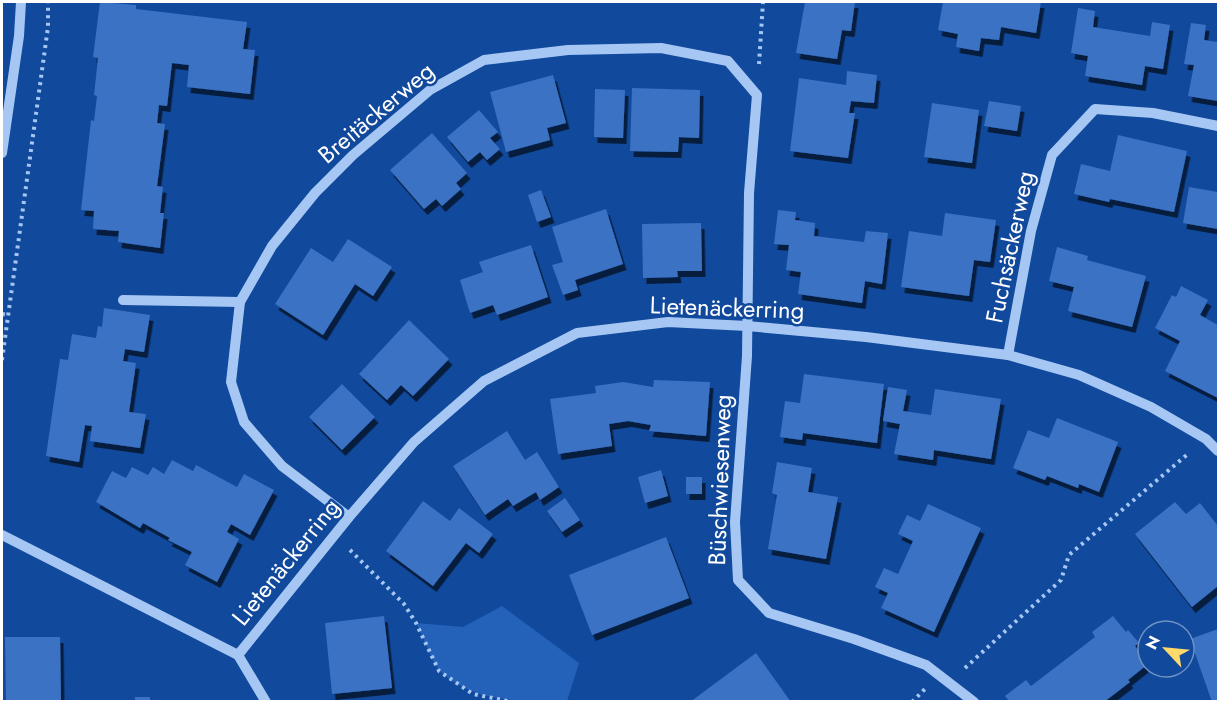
<svg xmlns="http://www.w3.org/2000/svg" width="1220" height="703" font-family="Jost,sans-serif">
<style>
.green{fill:#2462ba}
.building{fill:#3a72c3;filter:url(#shadow)}
.lines{fill:none;stroke-linecap:round;stroke-linejoin:round}
.path{stroke:#a6c7f4;stroke-width:4;stroke-dasharray:3 4.5;stroke-linecap:butt}
.minor{stroke:#a6c7f4;stroke-width:10}
.labels{text-anchor:middle;stroke-width:5;stroke-linejoin:round;paint-order:stroke}
.street-label{font-size:24px;fill:#fff;stroke:#11499c}
</style>
<defs>
<filter id="shadow"><feDropShadow dx="3.5" dy="6" stdDeviation="0" flood-color="#0009"/></filter>
</defs>
<rect width="100%" height="100%" fill="#11499c"/>
<path class="green" d="M 502,606 L 579,663 L 567,701 C 523,702 475,703 441,672 C 433,665 422,634 416,623 L 463,627 Z"/>
<g class="building">
<path d="M 100,2 L 136,5 L 136,9 L 247,22 L 243,49 L 255,50 L 250,94 L 187,87 L 189,65 L 172,63 L 167,106 L 159,105 L 157,123 L 165,124 L 157,186 L 163,187 L 160,213 L 164,213 L 160,248 L 118,242 L 119,231 L 93,229 L 94,211 L 81,210 L 91,120 L 94,121 L 97,96 L 94,95 L 98,58 L 93,57 Z"/>
<path d="M 805,2 L 855,2 L 851,31 L 842,30 L 837,59 L 796,53 Z"/>
<path d="M 943,2 L 1041,2 L 1036,33 L 1001,27 L 999,40 L 981,38 L 979,51 L 956,47 L 958,34 L 938,30 Z"/>
<path d="M 1078,8 L 1095,11 L 1093,27 L 1150,36 L 1152,22 L 1170,25 L 1163,69 L 1145,66 L 1142,85 L 1085,76 L 1088,56 L 1071,53 Z"/>
<path d="M 1191,23 L 1206,25 L 1204,40 L 1218,42 L 1218,101 L 1188,96 L 1194,65 L 1184,64 Z"/>
<path d="M 847,71 L 877,75 L 874,103 L 851,101 L 849,113 L 855,113 L 848,158 L 790,151 L 799,78 L 846,85 Z"/>
<path d="M 553,75 L 566,123 L 547,128 L 550,140 L 506,152 L 490,92 Z"/>
<path d="M 632,88 L 700,90 L 699,138 L 679,137 L 678,152 L 630,151 Z"/>
<path d="M 595,89 L 625,90 L 623,138 L 594,137 Z"/>
<path d="M 989,101 L 1021,106 L 1017,131 L 984,126 Z"/>
<path d="M 932,103 L 979,110 L 972,163 L 924,157 Z"/>
<path d="M 479,110 L 498,132 L 490,138 L 500,149 L 487,160 L 480,152 L 468,162 L 447,137 Z"/>
<path d="M 432,133 L 467,173 L 456,183 L 461,189 L 442,206 L 436,199 L 424,209 L 390,170 Z"/>
<path d="M 1118,135 L 1187,151 L 1174,212 L 1110,199 L 1109,202 L 1074,194 L 1081,164 L 1110,171 Z"/>
<path d="M 1189,187 L 1218,192 L 1218,229 L 1183,223 Z"/>
<path d="M 541,190 L 551,217 L 537,222 L 528,195 Z"/>
<path d="M 606,209 L 623,264 L 575,280 L 578,290 L 563,295 L 552,265 L 563,262 L 552,227 Z"/>
<path d="M 778,210 L 796,212 L 795,220 L 815,223 L 814,236 L 864,242 L 866,231 L 888,233 L 882,284 L 865,281 L 862,303 L 798,294 L 801,272 L 786,270 L 789,245 L 774,244 Z"/>
<path d="M 945,213 L 996,220 L 990,262 L 974,260 L 969,296 L 901,287 L 909,231 L 942,236 Z"/>
<path d="M 701,223 L 702,271 L 677,271 L 678,277 L 643,278 L 642,224 Z"/>
<path d="M 348,239 L 392,267 L 373,296 L 355,284 L 323,335 L 275,304 L 311,248 L 333,262 Z"/>
<path d="M 531,245 L 548,297 L 497,315 L 493,305 L 470,313 L 460,280 L 483,272 L 479,262 Z"/>
<path d="M 1057,247 L 1088,256 L 1087,260 L 1146,276 L 1132,327 L 1068,311 L 1074,287 L 1049,281 Z"/>
<path d="M 1181,286 L 1208,300 L 1200,315 L 1218,325 L 1218,398 L 1165,371 L 1180,341 L 1155,328 L 1172,295 L 1176,297 Z"/>
<path d="M 104,308 L 150,315 L 144,352 L 125,349 L 123,361 L 136,363 L 129,412 L 146,414 L 140,448 L 90,441 L 92,426 L 85,425 L 79,462 L 46,456 L 60,359 L 68,360 L 72,334 L 96,338 L 98,326 L 102,327 Z"/>
<path d="M 409,320 L 449,359 L 413,396 L 401,385 L 387,400 L 359,374 Z"/>
<path d="M 804,374 L 884,384 L 877,443 L 803,433 L 802,440 L 780,437 L 785,401 L 800,403 Z"/>
<path d="M 654,380 L 710,382 L 706,436 L 649,431 L 651,425 L 628,421 L 609,424 L 612,446 L 558,454 L 550,399 L 596,393 L 595,386 L 623,382 L 653,387 Z"/>
<path d="M 342,384 L 375,417 L 342,450 L 309,417 Z"/>
<path d="M 888,387 L 907,390 L 903,411 L 931,415 L 935,389 L 1001,399 L 991,459 L 934,450 L 933,460 L 894,454 L 900,424 L 883,421 Z"/>
<path d="M 1057,418 L 1118,442 L 1099,492 L 1079,484 L 1078,488 L 1047,476 L 1045,480 L 1013,468 L 1028,430 L 1049,438 Z"/>
<path d="M 507,431 L 525,460 L 537,452 L 559,487 L 540,500 L 536,492 L 513,506 L 508,499 L 485,515 L 453,466 Z"/>
<path d="M 172,460 L 193,471 L 196,465 L 237,487 L 244,474 L 274,490 L 250,535 L 231,524 L 227,532 L 239,539 L 217,582 L 185,565 L 192,552 L 168,540 L 170,538 L 143,523 L 140,528 L 96,502 L 112,471 L 126,478 L 132,467 L 148,475 L 153,467 L 164,474 Z"/>
<path d="M 777,462 L 812,468 L 808,492 L 838,497 L 826,559 L 768,549 L 777,495 L 772,493 Z"/>
<path d="M 661,470 L 668,496 L 645,503 L 638,477 Z"/>
<rect x="686" y="477" width="16" height="17"/>
<path d="M 565,498 L 580,520 L 562,532 L 547,511 Z"/>
<path d="M 423,501 L 450,521 L 459,508 L 493,534 L 479,553 L 466,543 L 433,586 L 386,551 Z"/>
<path d="M 1175,502 L 1186,514 L 1200,503 L 1218,526 L 1218,586 L 1192,607 L 1135,534 Z"/>
<path d="M 928,504 L 981,528 L 934,632 L 881,608 L 888,593 L 875,587 L 884,568 L 898,574 L 913,541 L 898,534 L 907,515 L 920,521 Z"/>
<path d="M 666,537 L 689,598 L 592,635 L 569,575 Z"/>
<path d="M 384,616 L 392,688 L 332,694 L 325,623 Z"/>
<path d="M 1113,616 L 1126,632 L 1128,630 L 1139,643 L 1135,646 L 1148,664 L 1128,680 L 1130,682 L 1104,702 L 1010,702 L 1005,696 L 1026,680 L 1031,686 L 1095,637 L 1092,632 Z"/>
<path d="M 1218,629 L 1218,702 L 1212,702 L 1190,639 Z"/>
<path d="M 5,637 L 60,637 L 61,701 L 6,702 Z"/>
<path d="M 756,653 L 791,702 L 690,702 Z"/>
<rect x="135" y="697" width="15" height="5"/>
</g>
<g class="lines">
<g class="path">
<path d="M 759,64 L 763,2"/>
<path d="M 2,314 L 8,315"/>
<path d="M 2,360 L 48,27 L 48,2"/>
<path d="M 350,550 L 404,604 L 416,623 L 439,671 L 473,694 L 512,702"/>
<path d="M 965,668 L 1061,580 L 1069,555 L 1189,453"/>
<path d="M 912,702 L 925,689"/>
</g>
<g class="minor">
<path d="M 2,153 L 19,36 L 21,2"/>
<path d="M 123,300 L 240,302"/>
<path d="M 1008,355 L 1031,231 L 1052,155 L 1095,109 L 1153,113 L 1218,126"/>
<path d="M 349,517 L 282,466 L 244,422 L 231,382 L 240,302 L 272,246 L 315,193 L 353,155 L 430,90 L 484,60 L 568,50 L 661,48 L 728,61 L 757,95 L 749,193 L 747,356 L 735,522 L 738,580 L 769,613 L 854,639 L 926,665 L 974,702"/>
<path d="M 2,535 L 238,655 L 266,702"/>
<path d="M 238,655 L 349,517 L 414,442 L 484,381 L 577,333 L 668,322 L 747,326 L 866,337 L 1008,355 L 1079,375 L 1151,407 L 1206,439 L 1218,451"/>
</g>
</g>
<g class="labels">
<g class="street-label">
<text transform="translate(376 113) rotate(-40)" y="8">Breitäckerweg</text>
<text transform="translate(1010 247) rotate(-78)" y="8">Fuchsäckerweg</text>
<text transform="translate(727 308) rotate(2)" y="8">Lietenäckerring</text>
<text transform="translate(720 480) rotate(-88)" y="8">Büschwiesenweg</text>
<text transform="translate(286 562) rotate(-51)" y="8">Lietenäckerring</text>
</g>
</g>
<rect width="1220" height="703" fill="none" stroke="#ffffff" stroke-width="6"/>
<g transform="translate(1166 649) rotate(296)"><circle r="28" fill="#11499c" stroke="#7092c4" stroke-width="1.5"/>
<path d="M0-4.5L10 22L0 15L-10 22Z" fill="#ffd96a"/>
<text y="-9" font-size="16" font-weight="bold" text-anchor="middle" fill="#ffffff">N</text>
</g>
</svg>
